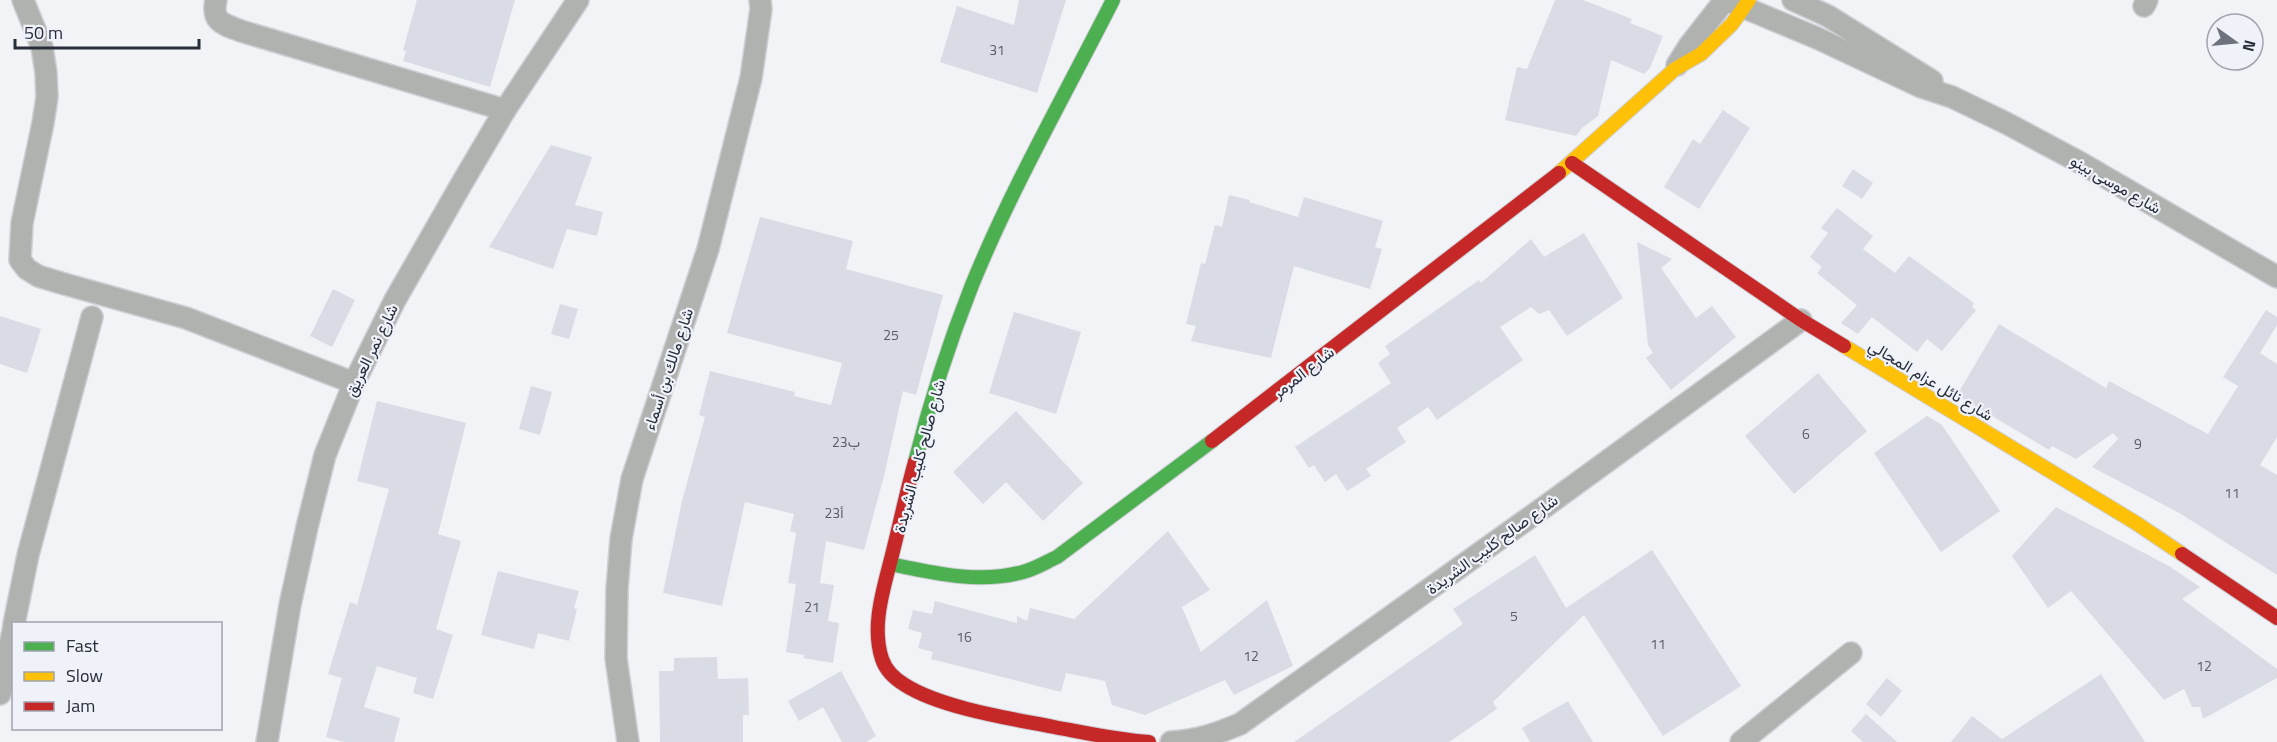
<svg xmlns="http://www.w3.org/2000/svg" width="2277" height="742" font-family="'Titillium Web',Vazirmatn,sans-serif">
<style>
.building{fill:#dadce5}
.lines{fill:none;stroke-linecap:round;stroke-linejoin:round}
.street-casing{stroke:#cecfd4;stroke-width:24}
.fast-casing{stroke:#cecfd4;stroke-width:16}
.slow-casing{stroke:#cecfd4;stroke-width:16}
.jam-casing{stroke:#cecfd4;stroke-width:16}
.street{stroke:#b0b2af;stroke-width:21}
.fast{stroke:#4caf50;stroke-width:14}
.slow{stroke:#ffc107;stroke-width:14}
.jam{stroke:#c62828;stroke-width:14}
.labels{text-anchor:middle;stroke-width:4.5;stroke-linejoin:round;paint-order:stroke}
.number-label{font-size:14px;fill:#575c68}
.street-label{font-size:16px;fill:#282d3a;stroke:#eff2f9}
</style>
<rect width="100%" height="100%" fill="#f1f3f7"/>
<g class="building">
<path d="M 417,0 L 515,0 L 490,87 L 403,61 L 406,51 L 403,50 Z"/>
<path d="M 1019,0 L 1066,0 L 1037,93 L 940,62 L 957,6 L 1014,25 Z"/>
<path d="M 1555,0 L 1583,0 L 1632,19 L 1630,23 L 1663,36 L 1650,68 L 1644,74 L 1611,60 L 1598,116 L 1582,128 L 1576,136 L 1505,120 L 1517,67 L 1527,69 Z"/>
<path d="M 1723,110 L 1750,128 L 1699,209 L 1664,187 L 1693,139 L 1700,144 Z"/>
<path d="M 551,145 L 592,157 L 575,205 L 603,212 L 597,236 L 567,229 L 553,269 L 489,247 Z"/>
<path d="M 1853,169 L 1873,183 L 1862,199 L 1842,186 Z"/>
<path d="M 1229,195 L 1250,200 L 1249,202 L 1298,217 L 1304,197 L 1383,221 L 1375,247 L 1382,249 L 1370,289 L 1294,266 L 1271,358 L 1191,341 L 1196,326 L 1186,324 L 1201,263 L 1205,264 L 1215,225 L 1222,227 Z"/>
<path d="M 1837,208 L 1873,236 L 1863,249 L 1895,273 L 1909,256 L 1974,303 L 1972,307 L 1976,310 L 1942,351 L 1927,339 L 1917,352 L 1872,317 L 1858,334 L 1841,323 L 1857,305 L 1817,273 L 1822,267 L 1810,257 L 1828,233 L 1821,228 Z"/>
<path d="M 760,217 L 853,241 L 846,269 L 943,295 L 916,395 L 903,391 L 884,476 L 864,550 L 826,541 L 820,583 L 834,585 L 828,621 L 839,623 L 833,663 L 803,658 L 804,655 L 786,652 L 796,584 L 788,583 L 796,533 L 790,531 L 794,514 L 745,502 L 722,606 L 663,593 L 682,501 L 705,417 L 699,415 L 710,371 L 795,392 L 794,396 L 831,405 L 842,363 L 727,333 Z"/>
<path d="M 1584,233 L 1623,298 L 1567,336 L 1549,310 L 1539,314 L 1531,307 L 1500,327 L 1523,360 L 1437,420 L 1428,407 L 1397,428 L 1406,442 L 1366,469 L 1371,476 L 1347,491 L 1336,474 L 1325,482 L 1314,465 L 1309,468 L 1295,447 L 1391,383 L 1378,363 L 1390,354 L 1385,346 L 1479,280 L 1481,283 L 1531,239 L 1544,257 Z"/>
<path d="M 1637,242 L 1672,259 L 1661,268 L 1696,318 L 1712,306 L 1736,337 L 1671,390 L 1646,358 L 1653,353 L 1648,345 Z"/>
<path d="M 333,289 L 355,300 L 332,347 L 310,336 Z"/>
<path d="M 560,304 L 578,309 L 569,339 L 551,334 Z"/>
<path d="M 2266,310 L 2277,317 L 2277,325 L 2260,353 L 2277,364 L 2277,437 L 2260,465 L 2277,475 L 2277,575 L 2181,514 L 2092,467 L 2118,439 L 2113,433 L 2076,459 L 2052,446 L 2049,450 L 1957,395 L 1999,324 L 2106,388 L 2109,381 L 2208,434 L 2238,386 L 2223,377 Z"/>
<path d="M 1014,312 L 1081,332 L 1056,414 L 989,393 Z"/>
<path d="M 0,316 L 41,329 L 27,373 L 0,364 Z"/>
<path d="M 1818,373 L 1867,431 L 1794,494 L 1745,436 Z"/>
<path d="M 531,386 L 552,392 L 540,435 L 519,429 Z"/>
<path d="M 377,401 L 466,423 L 438,534 L 461,541 L 436,629 L 453,635 L 433,699 L 413,693 L 417,678 L 377,666 L 364,707 L 400,718 L 394,742 L 344,742 L 326,737 L 342,678 L 328,674 L 350,602 L 357,605 L 389,489 L 357,481 Z"/>
<path d="M 1016,411 L 1083,483 L 1043,521 L 1006,482 L 983,504 L 953,472 Z"/>
<path d="M 1927,416 L 1942,425 L 2000,511 L 1941,552 L 1874,453 Z"/>
<path d="M 2056,507 L 2169,566 L 2200,587 L 2182,599 L 2277,669 L 2277,678 L 2203,719 L 2200,707 L 2192,707 L 2184,689 L 2164,700 L 2071,591 L 2048,608 L 2012,556 Z"/>
<path d="M 1168,531 L 1210,590 L 1182,607 L 1201,652 L 1267,600 L 1293,666 L 1234,695 L 1225,680 L 1145,715 L 1112,705 L 1105,681 L 1066,673 L 1061,692 L 931,659 L 933,652 L 918,648 L 922,633 L 908,629 L 913,610 L 932,614 L 935,601 L 1017,623 L 1017,616 L 1027,621 L 1030,608 L 1074,619 Z"/>
<path d="M 1652,550 L 1741,686 L 1663,736 L 1584,615 L 1493,702 L 1497,709 L 1449,742 L 1294,742 L 1463,624 L 1453,609 L 1535,555 L 1566,608 Z"/>
<path d="M 498,571 L 579,591 L 574,608 L 577,609 L 569,641 L 538,633 L 534,649 L 481,635 Z"/>
<path d="M 717,657 L 718,679 L 748,678 L 749,715 L 743,715 L 743,742 L 660,742 L 659,671 L 674,671 L 674,658 Z"/>
<path d="M 841,671 L 876,736 L 866,742 L 842,742 L 823,707 L 799,721 L 788,701 Z"/>
<path d="M 2101,674 L 2145,742 L 1951,742 L 1972,716 L 2002,739 Z"/>
<path d="M 1887,678 L 1902,691 L 1881,717 L 1866,704 Z"/>
<path d="M 1568,701 L 1593,742 L 1530,742 L 1522,728 Z"/>
<path d="M 1866,714 L 1897,742 L 1863,742 L 1851,731 Z"/>
</g>
<g class="lines">
<g class="street-casing">
<g id="street">
<path d="M 23,0 L 42,47 L 46,73 L 47,97 L 43,123 L 22,223 L 20,260 L 27,269 L 38,276 L 61,283 L 186,318 L 354,383"/>
<path d="M 216,0 C 211,22 223,24 241,31 L 505,110"/>
<path d="M 1726,0 L 1817,38 L 1919,86 L 1952,97 L 2006,123 L 2081,163 L 2277,277"/>
<path d="M 1793,0 L 1828,16 L 1932,81"/>
<path d="M 2144,6 L 2147,0"/>
<path d="M 1677,65 L 1689,46 L 1725,0"/>
<path d="M 14,624 L 28,555 L 92,317"/>
<path d="M 0,694 L 14,626"/>
<path d="M 267,742 L 290,605 L 307,527 L 325,455 L 354,383 L 395,300 L 462,183 L 505,110 L 578,0"/>
<path d="M 628,742 L 616,658 L 617,589 L 621,539 L 632,479 L 708,249 L 751,78 L 761,9 L 760,0"/>
<path d="M 1171,742 C 1196,741 1216,734 1240,724 L 1543,508 L 1801,320"/>
<path d="M 1741,742 L 1851,653"/>
</g>
</g>
<g class="fast-casing">
<g id="fast">
<path d="M 915,462 C 930,402 949,343 972,285 C 1012,187 1065,95 1113,0"/>
<path d="M 890,564 C 934,573 979,584 1023,572 C 1035,569 1046,562 1057,557 L 1212,441"/>
</g>
</g>
<g class="slow-casing">
<g id="slow">
<path d="M 1559,173 L 1675,69 L 1701,54 L 1732,24 L 1749,0"/>
<path d="M 1844,346 L 2136,523 L 2182,554"/>
</g>
</g>
<g class="jam-casing">
<g id="jam">
<path d="M 1572,163 L 1801,320 L 1844,346"/>
<path d="M 1212,441 L 1559,173"/>
<path d="M 915,462 C 907,490 901,519 894,547 C 886,582 870,623 882,659 C 886,671 895,679 905,685 C 941,708 1013,719 1054,727 C 1086,733 1117,740 1149,742"/>
<path d="M 2182,554 L 2277,618"/>
</g>
</g>
<use href="#street" class="street"/>
<use href="#fast" class="fast"/>
<use href="#slow" class="slow"/>
<use href="#jam" class="jam"/>
</g>
<g class="labels">
<g class="number-label">
<text x="997" y="55">31</text>
<text x="891" y="340">25</text>
<text x="1806" y="439">6</text>
<text x="846" y="447">ب23</text>
<text x="2138" y="449">9</text>
<text x="2232" y="498">11</text>
<text x="834" y="518">أ23</text>
<text x="812" y="612">21</text>
<text x="1514" y="621">5</text>
<text x="964" y="642">16</text>
<text x="1658" y="649">11</text>
<text x="1251" y="661">12</text>
<text x="2204" y="671">12</text>
</g>
<g class="street-label">
<text transform="translate(2116 184) rotate(30)" y="6">شارع موسى بينو</text>
<text transform="translate(371 350) rotate(-64)" y="6">شارع نمر العريق</text>
<text transform="translate(668 369) rotate(-72)" y="6">شارع مالك بن أسماء</text>
<text transform="translate(1303 372) rotate(-38)" y="6">شارع المرمر</text>
<text transform="translate(1931 380) rotate(31)" y="6">شارع نائل عزام المجالي</text>
<text transform="translate(919 456) rotate(-75)" y="6">شارع صالح كليب الشريدة</text>
<text transform="translate(1492 544) rotate(-36)" y="6">شارع صالح كليب الشريدة</text>
</g>
</g>
<rect x="12" y="622" width="210" height="108" fill="#eff2f9" stroke="#9fa3ad" stroke-width="1.5"/>
<rect x="24" y="642" width="30" height="9" fill="#4caf50" stroke="#9fa3ad" stroke-width="1.5"/>
<text x="66" y="652" font-size="18" fill="#282d3a">Fast</text>
<rect x="24" y="672" width="30" height="9" fill="#ffc107" stroke="#9fa3ad" stroke-width="1.5"/>
<text x="66" y="682" font-size="18" fill="#282d3a">Slow</text>
<rect x="24" y="702" width="30" height="9" fill="#c62828" stroke="#9fa3ad" stroke-width="1.5"/>
<text x="66" y="712" font-size="18" fill="#282d3a">Jam</text>
<g transform="translate(2235 42) rotate(105)"><circle r="28" fill="#eff2f9" stroke="#9fa3ad" stroke-width="1.5"/>
<path d="M0-4.5L10 22L0 15L-10 22Z" fill="#6e727c"/>
<text y="-9" font-size="16" font-weight="bold" text-anchor="middle" fill="#282d3a">N</text>
</g>
<path d="M15 39v9h184v-9" fill="none" stroke="#282d3a" stroke-width="3"/>
<text x="24" y="39" font-size="18" fill="#282d3a" stroke="#eff2f9" stroke-width="4.5" paint-order="stroke">50 m</text>
</svg>
